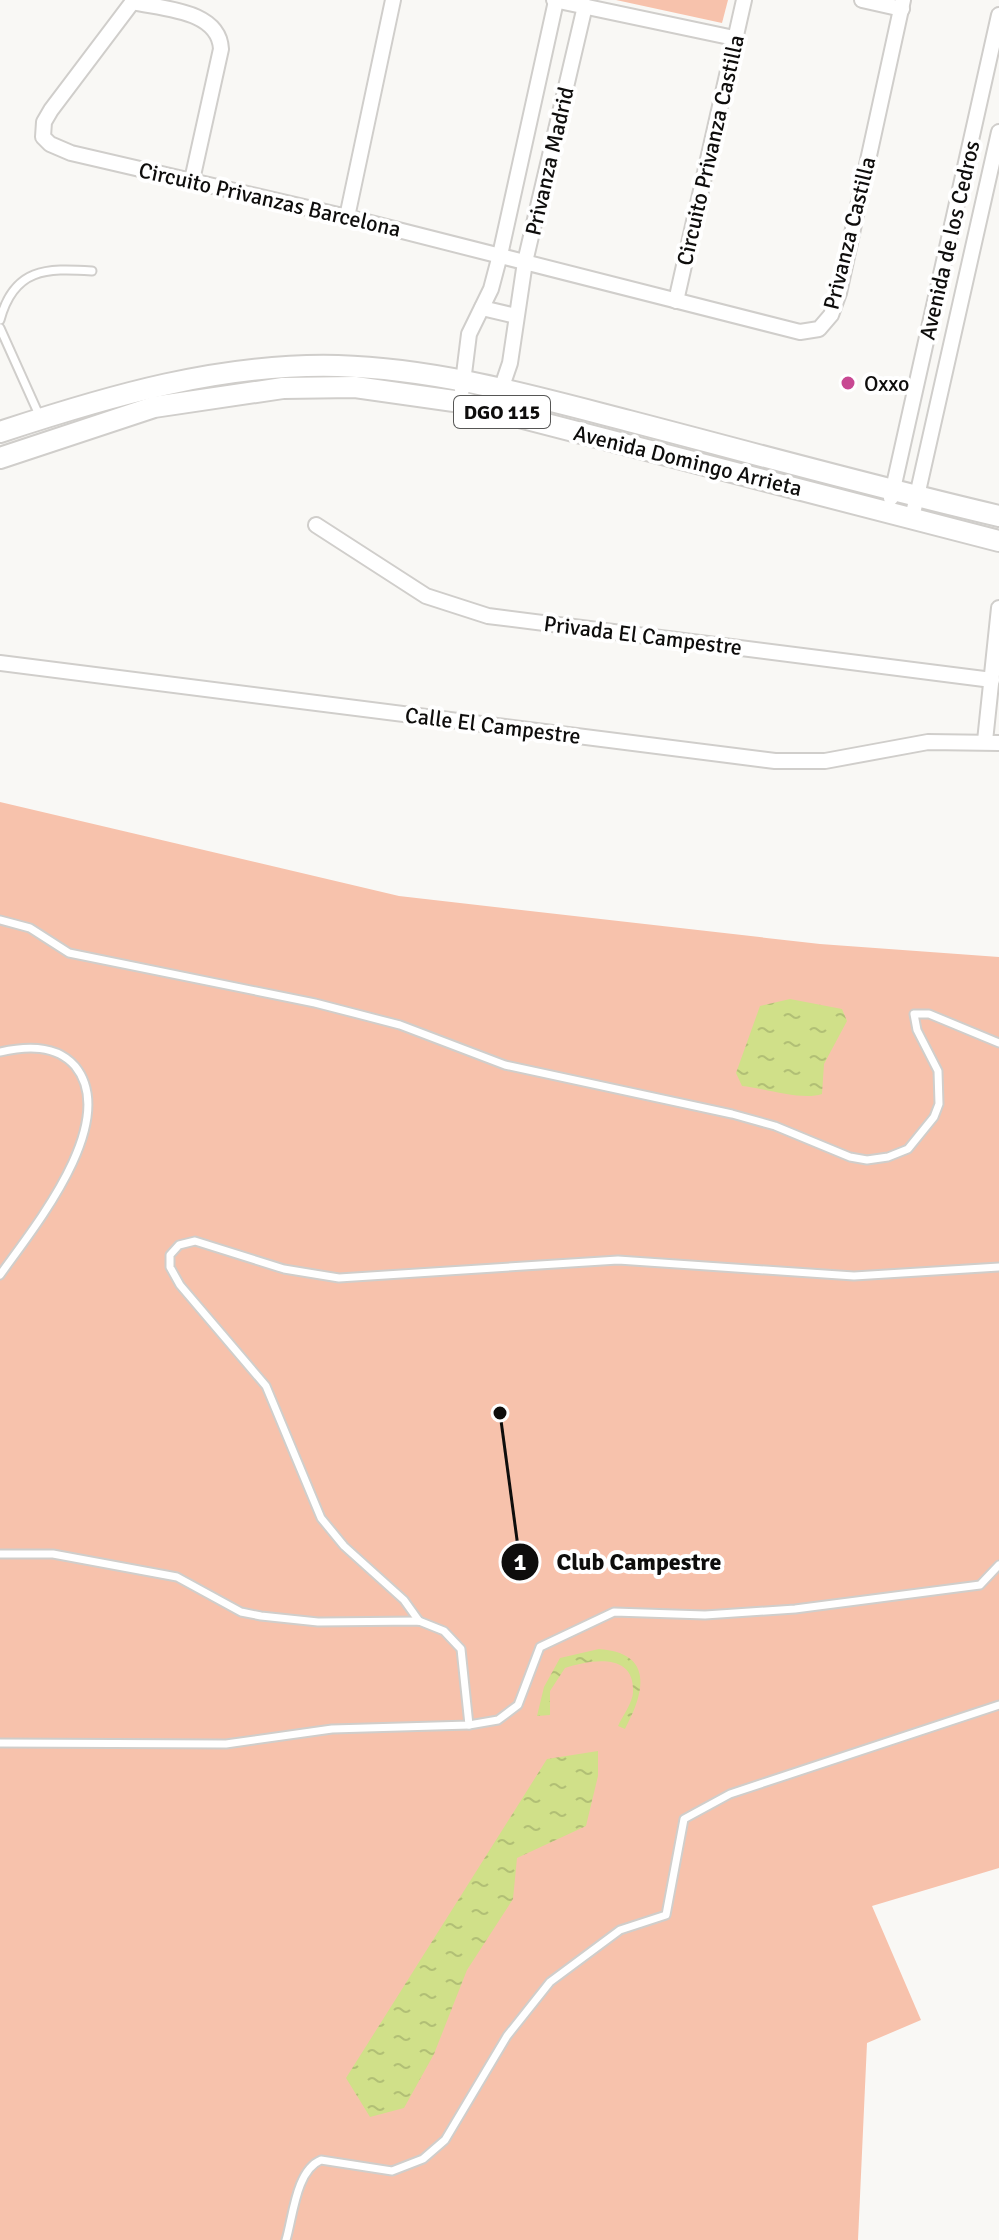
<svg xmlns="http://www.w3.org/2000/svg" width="999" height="2240" font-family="Signika,sans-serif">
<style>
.park{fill:#f7c2ac}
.water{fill:url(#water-ripples)}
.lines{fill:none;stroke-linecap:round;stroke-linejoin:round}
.lane-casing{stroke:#d0cecb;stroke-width:11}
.street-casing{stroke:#d0cecb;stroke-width:18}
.primary-casing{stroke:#d0cecb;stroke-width:24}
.lane{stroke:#fff;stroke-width:7}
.street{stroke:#fff;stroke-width:14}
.primary{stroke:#fff;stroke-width:20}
.poi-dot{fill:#c84892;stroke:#fff;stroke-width:3}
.labels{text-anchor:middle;stroke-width:8;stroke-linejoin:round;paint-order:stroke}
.shield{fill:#fff;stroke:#565655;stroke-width:2}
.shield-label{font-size:20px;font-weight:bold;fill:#0e0d0c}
.street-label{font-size:22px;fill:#0e0d0c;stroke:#fff}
.poi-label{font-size:22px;fill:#0e0d0c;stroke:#fff;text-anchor:start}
.leader{fill:none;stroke:#0e0d0c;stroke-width:3}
.callout-dot{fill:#0e0d0c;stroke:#fff;stroke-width:3}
.mark-label{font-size:24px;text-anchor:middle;font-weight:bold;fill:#fff}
.callout-label{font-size:24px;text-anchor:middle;font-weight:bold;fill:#0e0d0c;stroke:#fff;stroke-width:8;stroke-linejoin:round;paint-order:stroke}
</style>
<defs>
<pattern id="water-ripples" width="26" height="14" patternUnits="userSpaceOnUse" patternTransform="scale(2)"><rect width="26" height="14" fill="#d0e089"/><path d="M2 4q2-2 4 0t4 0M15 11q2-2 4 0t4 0" fill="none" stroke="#b1bf75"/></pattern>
</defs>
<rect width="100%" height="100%" fill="#f9f8f5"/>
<g class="park">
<path d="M 616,0 L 728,0 L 722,23 Z"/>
<path d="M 0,802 L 399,896 L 820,944 L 999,957 L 999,1868 L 872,1906 L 921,2020 L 867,2043 L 858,2240 L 0,2240 Z"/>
</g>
<g class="water">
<path d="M 790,999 L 842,1009 L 847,1021 L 824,1064 L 822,1094 C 802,1101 764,1088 742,1086 L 736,1073 L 760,1006 Z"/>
<path d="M 599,1649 C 654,1653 645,1692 625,1729 L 618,1726 C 622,1717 633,1702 633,1692 C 635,1651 589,1660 565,1668 L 550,1691 L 550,1715 L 537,1716 L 544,1687 L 560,1658 Z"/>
<path d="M 598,1751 L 598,1776 L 586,1826 L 517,1858 L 513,1899 L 467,1970 L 434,2054 L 404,2108 L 370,2117 L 346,2078 L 547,1759 Z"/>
</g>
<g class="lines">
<g class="lane-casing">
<g id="lane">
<path d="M 0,320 C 14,268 46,268 92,271"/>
<path d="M 0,328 L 40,417"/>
<path d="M 0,920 L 30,928 L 69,953 L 315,1003 L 400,1025 L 505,1065 L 732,1114 L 775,1126 L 850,1157 L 867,1160 L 888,1157 L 908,1149 L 934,1117 L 939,1104 L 938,1071 L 917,1030 L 914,1014 L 929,1014 L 999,1043"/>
<path d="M 0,1052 C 26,1046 56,1044 75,1066 C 121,1122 32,1230 0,1275"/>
<path d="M 0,1554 L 53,1554 L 177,1577 L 241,1612 L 261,1616 L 318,1622 L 419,1621 L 444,1631 L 461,1649 L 469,1725"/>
<path d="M 419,1621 L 404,1600 L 344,1546 L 321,1518 L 266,1386 L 180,1285 L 170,1267 L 170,1255 L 179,1245 L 195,1241 L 284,1269 L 339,1278 L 618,1260 L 854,1276 L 999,1267"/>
<path d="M 0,1743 L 226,1744 L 332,1729 L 469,1725 L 498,1720 L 518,1705 L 540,1647 L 614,1612 L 705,1615 L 795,1609 L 980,1585 L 999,1565"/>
<path d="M 286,2240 C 293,2217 296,2170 321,2160 L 392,2171 L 423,2159 L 445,2140 L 507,2036 L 550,1982 L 620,1930 L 666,1915 L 684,1819 L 730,1794 L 999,1705"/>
</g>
</g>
<g class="street-casing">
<g id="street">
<path d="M 134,0 L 51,110 L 44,122 L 43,137 L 50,144 L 71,153 L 347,217 L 800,332 L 819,329 L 831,315 L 839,293 L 903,0"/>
<path d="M 554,0 L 734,38"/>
<path d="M 862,0 L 902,9"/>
<path d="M 132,2 C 163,9 219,10 221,49 L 192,180"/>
<path d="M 347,217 L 393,0"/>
<path d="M 676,301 L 744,0"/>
<path d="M 482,308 L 516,316"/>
<path d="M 462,390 L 469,334 L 491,289 L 500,255 L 556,1"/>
<path d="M 494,410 L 510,363 L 525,262 L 585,6"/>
<path d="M 891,498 L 999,15"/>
<path d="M 912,518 L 999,132"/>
<path d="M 316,525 L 426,596 L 488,616 L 992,680"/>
<path d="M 0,663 L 775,761 L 825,761 L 928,742 L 999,743"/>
<path d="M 985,741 L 999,608"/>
</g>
</g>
<g class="primary-casing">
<g id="primary">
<path d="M 0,432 C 109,396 221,363 338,366 C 438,369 532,396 629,421 C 752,453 875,487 999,516"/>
<path d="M 0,458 L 154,407 L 283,388 L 355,387 L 461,402 L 999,541"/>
</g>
</g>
<use href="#lane" class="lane"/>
<use href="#street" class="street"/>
<use href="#primary" class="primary"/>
</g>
<circle class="poi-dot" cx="848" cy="383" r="8"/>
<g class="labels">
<rect class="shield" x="454" y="396" width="96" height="32" rx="6"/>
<g class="shield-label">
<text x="502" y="419">DGO 115</text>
</g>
<g class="street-label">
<text transform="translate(710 150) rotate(-77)" y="8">Circuito Privanza Castilla</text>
<text transform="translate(549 161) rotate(-77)" y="8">Privanza Madrid</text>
<text transform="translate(270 199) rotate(13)" y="8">Circuito Privanzas Barcelona</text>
<text transform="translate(849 233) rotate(-76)" y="8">Privanza Castilla</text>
<text transform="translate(949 240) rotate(-77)" y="8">Avenida de los Cedros</text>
<text transform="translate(688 460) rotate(14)" y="8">Avenida Domingo Arrieta</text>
<text transform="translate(643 635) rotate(7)" y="8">Privada El Campestre</text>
<text transform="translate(493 725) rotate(7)" y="8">Calle El Campestre</text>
</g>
<g class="poi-label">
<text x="864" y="391">Oxxo</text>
</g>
</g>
<path class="leader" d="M500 1413L520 1562"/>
<g class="callout-dot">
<circle cx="500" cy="1413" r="8"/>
<circle cx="520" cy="1562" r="20"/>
</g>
<g class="mark-label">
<text x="520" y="1570">1</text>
</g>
<g class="callout-label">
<text x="639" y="1570">Club Campestre</text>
</g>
</svg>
